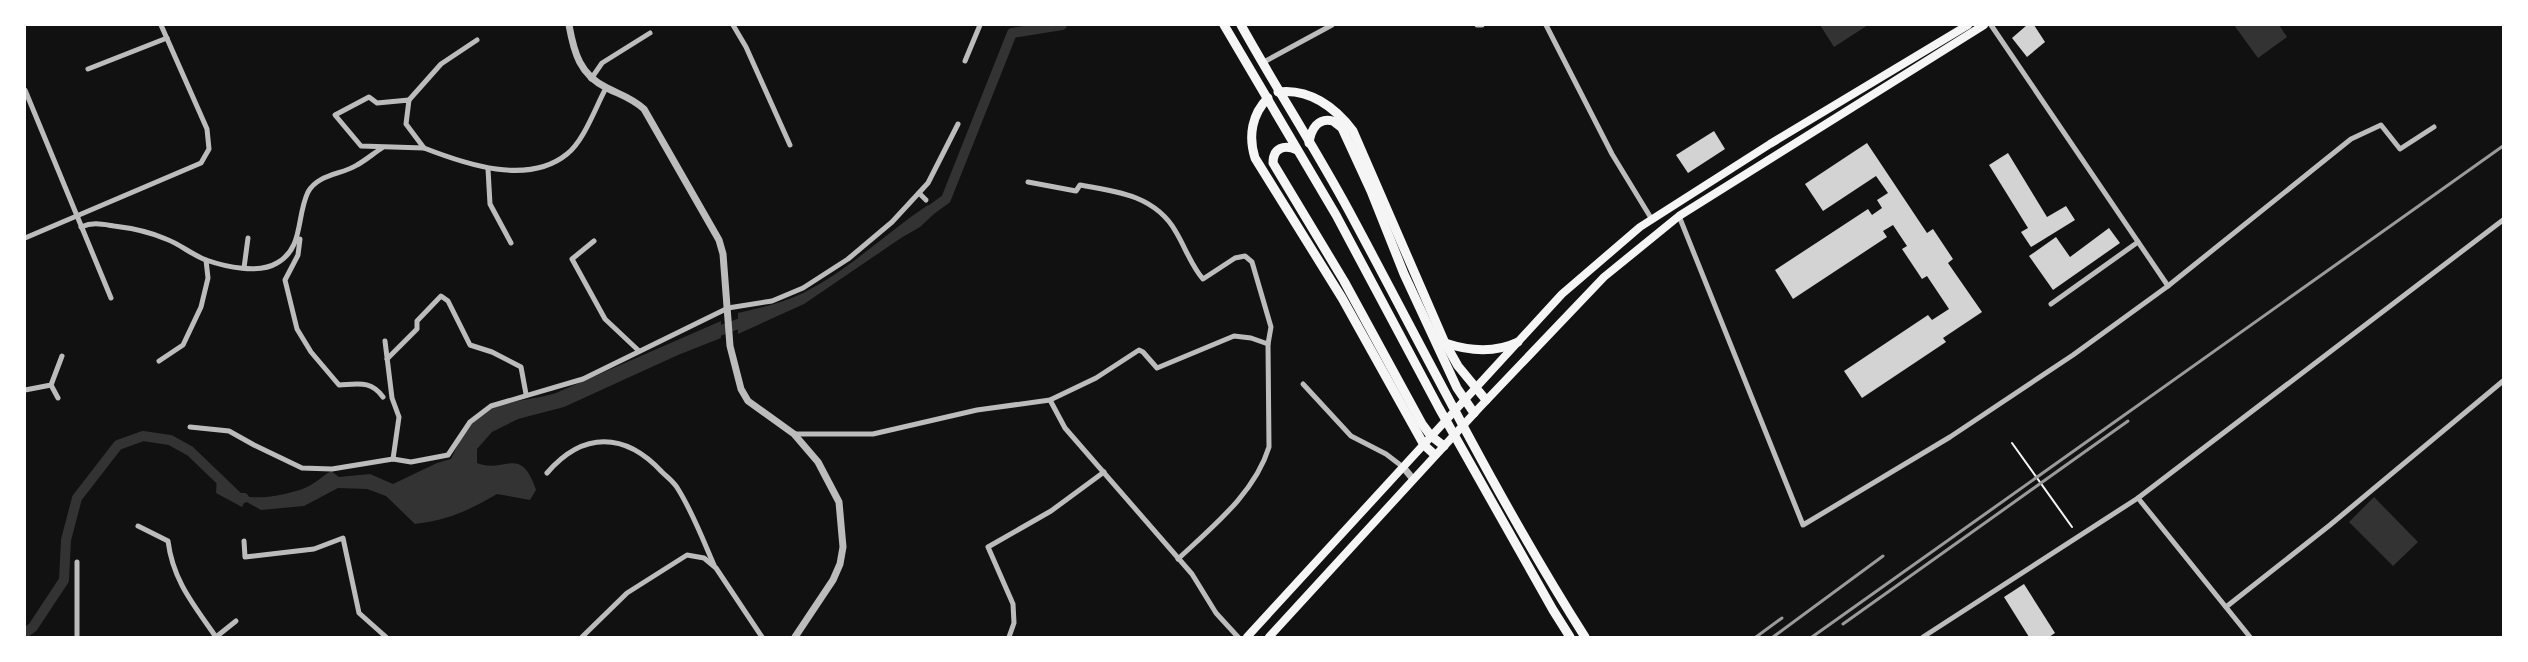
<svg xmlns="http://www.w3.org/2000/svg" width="2528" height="662" font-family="'Fira Sans',sans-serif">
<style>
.water{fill:#333}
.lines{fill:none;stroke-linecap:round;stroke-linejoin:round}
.canal{stroke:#333;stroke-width:10}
.building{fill:#d3d3d3}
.path{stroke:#f5f5f5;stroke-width:2}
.minor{stroke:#bcbcbc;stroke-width:5}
.tertiary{stroke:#bcbcbc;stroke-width:7}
.secondary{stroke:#f5f5f5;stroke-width:8}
.primary{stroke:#f5f5f5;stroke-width:9}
.rail{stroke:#9a9a9a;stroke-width:3}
</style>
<rect width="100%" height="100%" fill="#111"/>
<g class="water">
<path d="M 1820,25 L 1868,25 L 1834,47 Z"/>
<path d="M 2234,25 L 2279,25 L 2287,37 L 2258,58 Z"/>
<path d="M 928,205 L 937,211 L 920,227 L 901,238 L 804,304 L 738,334 L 738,313 C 760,308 782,303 803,293 C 849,270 886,233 928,205 Z"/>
<path d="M 721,321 L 721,338 L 678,355 L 564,407 L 518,419 L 492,432 L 477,449 L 477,463 C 504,474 521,444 536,490 L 530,500 L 497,494 C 468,511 448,520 415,524 L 386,496 L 367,489 L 338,488 L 304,506 L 261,510 L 245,501 L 242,507 L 216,493 L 217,476 C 221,481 226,486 230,490 C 247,504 287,495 305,488 C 315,484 322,476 331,471 L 339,477 L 370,474 L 393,484 L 437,463 L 451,459 C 457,446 465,429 475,419 C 495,400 531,401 556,393 Z"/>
<path d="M 2374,497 L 2418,542 L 2393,566 L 2349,522 Z"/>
</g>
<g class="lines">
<g class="canal">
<path d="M 924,215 L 946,199 L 1012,33 L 1062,25"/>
<path d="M 708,335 L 749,320"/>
<path d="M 25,633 L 33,627 L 64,580 L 66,540 L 77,498 L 118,445 L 143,436 L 170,440 L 190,451 L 239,498 L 244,498"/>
</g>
</g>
<g class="building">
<path d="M 2027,25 L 2034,25 L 2045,42 L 2027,57 L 2012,38 Z"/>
<path d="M 1714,131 L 1725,149 L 1688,173 L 1676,155 Z"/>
<path d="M 1867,143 L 1927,233 L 1933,229 L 1953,259 L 1948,263 L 1982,312 L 1943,338 L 1946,342 L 1862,398 L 1844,371 L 1928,315 L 1932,320 L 1949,309 L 1927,276 L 1922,279 L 1902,249 L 1907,246 L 1893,225 L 1883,231 L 1887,237 L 1793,299 L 1775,270 L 1868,209 L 1872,215 L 1882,208 L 1877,200 L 1888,193 L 1876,176 L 1823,211 L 1805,184 Z"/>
<path d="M 2008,153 L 2047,217 L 2066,206 L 2075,220 L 2031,247 L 2021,232 L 2028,228 L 1989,165 Z"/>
<path d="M 2109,228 L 2120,243 L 2053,290 L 2029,256 L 2056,237 L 2070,257 Z"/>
<path d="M 2024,584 L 2055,633 L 2049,637 L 2029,637 L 2004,597 Z"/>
</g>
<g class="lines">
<path class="path" d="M 2012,443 L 2072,527"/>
<g class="minor">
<path d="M 733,25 L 746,47 L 790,145"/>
<path d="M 1477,25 L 1482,25"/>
<path d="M 1546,25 L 1612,154 L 1651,218"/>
<path d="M 1991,25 L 2168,286"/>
<path d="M 965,61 L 980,25"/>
<path d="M 1262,63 L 1332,25"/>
<path d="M 88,69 L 167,38"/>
<path d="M 591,79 L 602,63 L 650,33"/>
<path d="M 25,90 L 111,298"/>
<path d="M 369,97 L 377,103 L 409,100 L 406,124 L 424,148 L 361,146 L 335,115 Z"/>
<path d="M 409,100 L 441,64 L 477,40"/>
<path d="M 424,148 C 465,164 528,186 567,154 C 584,141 596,106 606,88"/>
<path d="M 488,169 L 490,204 L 511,243"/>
<path d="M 1028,182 L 1076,191 L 1080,185 C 1117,191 1156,196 1176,232 C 1185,247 1192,267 1203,279 L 1235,258 L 1245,256 L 1252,262 L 1271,327 L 1268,344 L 1269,447 C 1255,493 1212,527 1178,559"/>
<path d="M 919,193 L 926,200"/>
<path d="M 1679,216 L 1803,525 L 1950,437 L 2073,355 L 2168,286 L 2351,139 L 2381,125 L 2400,149 L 2434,127"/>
<path d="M 81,227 C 93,222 101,224 114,226 C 131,228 150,232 166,239 C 180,244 192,255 206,260 C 226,267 259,274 277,263 C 304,248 296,217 308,192 C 318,174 341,175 357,165 C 366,160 374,153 382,148"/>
<path d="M 25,238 L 201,163 L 209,149 L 207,129 L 161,25"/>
<path d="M 300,239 L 298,255 L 285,280 L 297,329 L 311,352 L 339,385 C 358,384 371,380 383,397"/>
<path d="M 594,241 L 572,259 L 605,319 L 639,351"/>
<path d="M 244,268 L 248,238"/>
<path d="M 2051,304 L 2138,242"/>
<path d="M 385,341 L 392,398 L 399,417 L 393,459"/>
<path d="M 387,359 L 417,329 L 417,321 L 441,296 L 448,301 L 470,345 L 492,352 L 521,367 L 526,394"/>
<path d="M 159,361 L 183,345 L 201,307 L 208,278 L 206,260"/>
<path d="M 1303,384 L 1351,436 L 1386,454 L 1403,467"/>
<path d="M 51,385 L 58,398"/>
<path d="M 25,390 L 51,385 L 62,356"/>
<path d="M 1050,400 L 1065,428 L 1192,574 L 1216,613 L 1238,637"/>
<path d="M 190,427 L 229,431 L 254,445 L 302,468 L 332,469 L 393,459 L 411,462 L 448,455 L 470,422 L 491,406 L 583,379 L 728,308 L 772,301 L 803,288 L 848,259 L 892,222 L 928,183 L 958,124"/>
<path d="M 794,434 L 873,434 L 977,410 L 1050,400 L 1096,378 L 1139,350 L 1143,352 L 1157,368 L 1234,336 L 1251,338 L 1268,344"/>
<path d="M 547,473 C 583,431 625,432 662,472 C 667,477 674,482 678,489 C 693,513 703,540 714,565"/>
<path d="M 2138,498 L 2250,637"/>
<path d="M 138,526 L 168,541 C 173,581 194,605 216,637"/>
<path d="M 244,541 L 245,557 L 314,549 L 343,538 L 359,613 L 386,637"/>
<path d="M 77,562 L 77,637"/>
<path d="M 2226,607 L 2330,525 L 2503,381"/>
<path d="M 216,637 L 236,621"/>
<path d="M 582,637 L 627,593 L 687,555 L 704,558 L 716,568 L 762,637"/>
<path d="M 1009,637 L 1014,623 L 1013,604 L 988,547 L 1051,511 L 1104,472"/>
<path d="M 1923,637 L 2138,498 L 2503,220"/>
</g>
<g class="tertiary">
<path d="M 569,25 C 574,53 580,75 607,88 C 621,95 632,98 644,109 L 719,240 L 723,254 L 730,346 L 741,389 L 748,401 L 794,434 L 818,462 L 839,502 L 843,547 L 840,564 L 833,580 L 795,637"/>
<path d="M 1403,467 L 1413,479"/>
</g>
<g class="secondary">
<path d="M 1247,637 L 1562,294 L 1640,227 L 1770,144 L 1968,25"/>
<path d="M 1269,637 L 1480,407 L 1604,277 L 1679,216 L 1984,25"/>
</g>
<g class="primary">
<path d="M 1224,25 L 1336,215 L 1439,408 L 1553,610 L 1570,637"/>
<path d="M 1241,25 C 1276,88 1315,148 1349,211 C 1426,354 1498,500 1585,637"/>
<path d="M 1278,92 C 1309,88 1335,107 1353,131 L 1445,343 L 1458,366 L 1486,400"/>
<path d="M 1268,98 C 1252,114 1248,136 1255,158 L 1342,298 L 1424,445 L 1435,455"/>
<path d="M 1309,143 C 1311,129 1318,117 1333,121 L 1342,128 L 1371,191 L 1404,274 L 1457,388 L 1474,413"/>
<path d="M 1297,150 C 1284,144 1273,148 1273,163 L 1344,281 L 1422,424 L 1431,436 L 1444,446"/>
<path d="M 1445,343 C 1469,351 1495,353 1518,342"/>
</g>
<g class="rail">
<path d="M 1843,624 L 2128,421"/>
<path d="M 1756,637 L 1782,618"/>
<path d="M 1773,637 L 1883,556"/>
<path d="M 1812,637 L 2503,146"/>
</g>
</g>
<rect width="2528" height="662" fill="none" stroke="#ffffff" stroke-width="52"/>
</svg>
